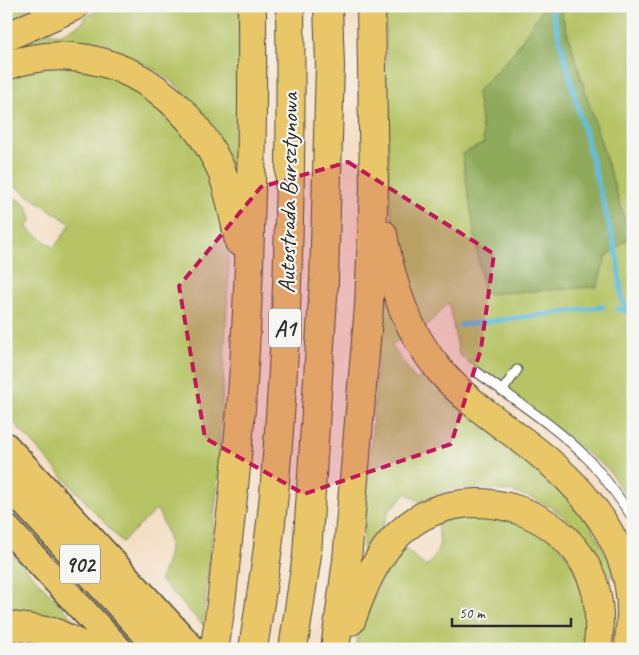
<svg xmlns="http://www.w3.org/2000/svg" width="639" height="655" font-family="Caveat,sans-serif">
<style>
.green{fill:#b6c466;stroke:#707848}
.forest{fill:#90aa5b;stroke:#5e6a43}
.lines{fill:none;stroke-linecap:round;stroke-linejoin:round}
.stream{stroke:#60bede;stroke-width:5}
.service-casing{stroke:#494642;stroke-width:11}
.primary-casing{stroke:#494642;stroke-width:29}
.motorway-casing{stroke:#494642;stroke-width:30}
.service{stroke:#fff;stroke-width:9}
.primary{stroke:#e9c769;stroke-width:26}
.motorway{stroke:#e9c769;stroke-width:28}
.marked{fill:#c2185b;fill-opacity:0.2;stroke:#c2185b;stroke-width:4;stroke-dasharray:10 6;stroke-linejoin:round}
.labels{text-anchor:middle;stroke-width:4.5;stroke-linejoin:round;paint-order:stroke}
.shield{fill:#f6f6f2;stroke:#686867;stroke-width:1}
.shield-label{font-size:22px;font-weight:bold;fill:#2b2b2b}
.street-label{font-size:24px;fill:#2b2b2b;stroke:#f6f6f2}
</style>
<rect width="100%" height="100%" fill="#f6f6f2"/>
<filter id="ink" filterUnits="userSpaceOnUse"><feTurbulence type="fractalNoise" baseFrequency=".02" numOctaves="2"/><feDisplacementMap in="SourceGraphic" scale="10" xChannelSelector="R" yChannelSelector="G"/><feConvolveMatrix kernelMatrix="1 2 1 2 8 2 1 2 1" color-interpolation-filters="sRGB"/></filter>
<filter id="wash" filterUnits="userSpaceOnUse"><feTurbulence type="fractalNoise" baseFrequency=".0096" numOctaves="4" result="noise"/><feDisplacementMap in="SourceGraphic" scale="20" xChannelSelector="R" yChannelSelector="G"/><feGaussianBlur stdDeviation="1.12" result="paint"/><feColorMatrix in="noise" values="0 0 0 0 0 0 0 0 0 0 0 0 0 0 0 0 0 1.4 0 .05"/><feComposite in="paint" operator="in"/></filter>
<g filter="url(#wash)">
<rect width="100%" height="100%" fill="#f4dfc6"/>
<g class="green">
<path d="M 6,6 L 55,6 L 6,28 Z"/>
<path d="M 107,6 L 240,6 L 240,148 L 236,177 C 229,163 224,146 216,132 C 189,86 134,47 80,45 C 63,44 45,47 27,47 L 25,40 L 50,32 L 59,35 L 83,23 L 84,17 Z"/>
<path d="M 385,6 L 544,6 L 515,51 L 477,92 L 484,143 L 478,258 L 484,294 L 606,257 L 630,237 L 559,6 L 633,6 L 633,507 L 608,469 L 459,355 L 449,303 L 423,329 L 401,275 L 389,199 Z"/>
<path d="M 55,64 L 115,73 L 197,139 L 224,207 L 229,267 L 218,479 L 203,625 L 160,580 C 173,544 172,544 157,509 L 122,542 L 6,414 L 6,192 L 27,206 L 31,220 L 27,228 L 54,248 L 71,224 L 6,180 L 6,72 Z"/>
<path d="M 383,288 L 403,338 L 391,345 L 416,380 L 429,375 L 525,452 L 583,510 L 616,574 L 610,578 C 582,525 549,492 487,489 C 478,489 468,487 460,488 C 447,490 433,497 420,502 L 406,493 L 388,512 L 384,524 L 362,557 Z"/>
<path d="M 492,510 L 547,531 L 584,578 L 590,649 L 355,649 L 358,632 L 399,543 L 426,567 C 441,552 442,542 436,522 Z"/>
<path d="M 6,547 L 81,627 L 77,630 L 51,617 L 6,613 Z"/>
<path d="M 6,634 L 67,649 L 6,649 Z"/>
</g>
<path class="forest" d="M 544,6 L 559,6 L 630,237 L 606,257 L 597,287 L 484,294 L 462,154 L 484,143 L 477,92 L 515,51 Z"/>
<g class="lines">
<g class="stream">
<path d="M 551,6 L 617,255 L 622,301 L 629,312"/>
<path d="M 617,309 L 633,312"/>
<path d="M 460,325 L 603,307"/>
</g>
</g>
</g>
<g filter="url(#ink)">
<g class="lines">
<g class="service-casing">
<g id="service">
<path d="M 477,372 C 514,400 556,426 589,460 C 606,478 619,498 633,518"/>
<path d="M 502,391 L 517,370"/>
</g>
</g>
<g class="primary-casing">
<g id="primary">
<path d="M 6,446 L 193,649"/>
<path d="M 6,483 L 159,649"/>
<path d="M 6,527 L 119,649"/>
</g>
</g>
<g class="motorway-casing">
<g id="motorway">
<path d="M 6,37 L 75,6"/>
<path d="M 6,66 C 93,34 181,85 219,165 C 228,184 235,221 239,242"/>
<path d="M 383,234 C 392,286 407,332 441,372 C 468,403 503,425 535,450 C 585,489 631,544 631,611 C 631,623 629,636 629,649"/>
<path d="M 351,621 C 361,593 372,564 393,540 C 461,464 596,513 599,615 C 599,627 600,637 597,649"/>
<path d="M 6,625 L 54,632 L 89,649"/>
<path d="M 214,649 C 221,613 224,576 228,540 C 250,363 253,184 252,6"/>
<path d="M 253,649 C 262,589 272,529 276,468 C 289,315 292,160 290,6"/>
<path d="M 293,649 L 307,555 L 324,281 L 330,66 L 328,6"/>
<path d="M 335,649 L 347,560 L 369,306 L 374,186 L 371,6"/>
</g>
</g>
<use href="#service" class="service"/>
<use href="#primary" class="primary"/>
<use href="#motorway" class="motorway"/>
</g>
</g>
<path class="marked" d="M 348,162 L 494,254 L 481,349 L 451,444 L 304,494 L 205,438 L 179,286 L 261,187 Z"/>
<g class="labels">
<g class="shield">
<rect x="269" y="308.5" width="32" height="39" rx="4"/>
<rect x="60" y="544.5" width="40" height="39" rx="4"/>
</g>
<g class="shield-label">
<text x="285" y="336">A1</text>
<text x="80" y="572">902</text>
</g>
<g class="street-label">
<text transform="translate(288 193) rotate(-89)" y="8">Autostrada Bursztynowa</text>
</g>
</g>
<rect width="639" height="655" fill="none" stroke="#f6f6f2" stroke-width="25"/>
<path d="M452 618v8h119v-8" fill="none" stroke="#2b2b2b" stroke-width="2.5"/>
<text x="459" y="618" font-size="15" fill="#2b2b2b" stroke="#f6f6f2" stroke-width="4" paint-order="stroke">50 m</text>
</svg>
